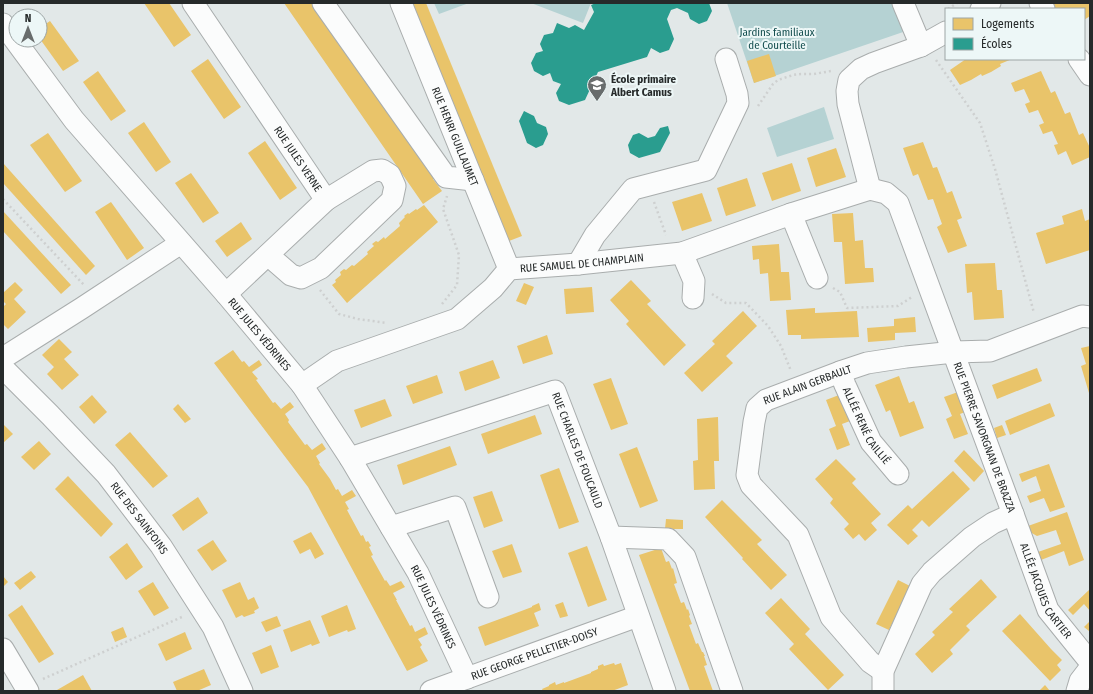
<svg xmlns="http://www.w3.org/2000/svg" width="1093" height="694" font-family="'Fira Sans Condensed',sans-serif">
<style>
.green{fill:#b5d2d3}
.homes{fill:#e9c46a}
.schools{fill:#2a9d8f}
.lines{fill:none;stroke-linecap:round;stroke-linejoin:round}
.minor-casing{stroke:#a9adad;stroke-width:23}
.path{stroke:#ced0d0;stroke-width:2.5;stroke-dasharray:2 3;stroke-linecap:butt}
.minor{stroke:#fbfcfc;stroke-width:21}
.labels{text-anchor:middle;stroke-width:4;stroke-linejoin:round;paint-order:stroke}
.park-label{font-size:11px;fill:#144e4f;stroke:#edf7f7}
.poi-label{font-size:11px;font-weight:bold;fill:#262a2a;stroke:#edf7f7;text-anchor:start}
.street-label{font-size:11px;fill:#262a2a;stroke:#edf7f7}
</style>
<rect width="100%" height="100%" fill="#e2e8e8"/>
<g class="green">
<path d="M 434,3 L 469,3 L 439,14 Z"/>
<path d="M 531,3 L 591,3 L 583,23 Z"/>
<path d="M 727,3 L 896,3 L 909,30 L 754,83 Z"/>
<path d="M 824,107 L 834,139 L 777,157 L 767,128 Z"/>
</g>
<g class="homes">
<path d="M 144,3 L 169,3 L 191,35 L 174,47 Z"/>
<path d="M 284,3 L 315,3 L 421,160 L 422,159 L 435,177 L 433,179 L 442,191 L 423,204 Z"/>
<path d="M 412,3 L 426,3 L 522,236 L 509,241 Z"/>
<path d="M 1052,3 L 1090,3 L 1090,16 L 1084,20 L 1084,9 L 1056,9 Z"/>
<path d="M 50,21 L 79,61 L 63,71 L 40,39 L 40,28 Z"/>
<path d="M 769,54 L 776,76 L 754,83 L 747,61 Z"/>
<path d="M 208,59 L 241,107 L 224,119 L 191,71 Z"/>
<path d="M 966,59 L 1012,59 L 1000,64 L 1001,66 L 991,72 L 982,76 L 981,74 L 971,80 L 960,85 L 950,70 Z"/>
<path d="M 98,71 L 126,111 L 111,121 L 83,82 Z"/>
<path d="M 1041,71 L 1051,93 L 1055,91 L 1065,114 L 1070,112 L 1079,135 L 1083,133 L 1090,148 L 1090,157 L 1072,165 L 1066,151 L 1058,155 L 1054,145 L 1058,144 L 1052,131 L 1043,134 L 1039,125 L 1044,123 L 1038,110 L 1029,113 L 1025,104 L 1030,102 L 1024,89 L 1015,92 L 1011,83 Z"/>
<path d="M 144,122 L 171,162 L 156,172 L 128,133 Z"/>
<path d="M 48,133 L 82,181 L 65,192 L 30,145 Z"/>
<path d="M 265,141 L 297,188 L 280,200 L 248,153 Z"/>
<path d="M 923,142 L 933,168 L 937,167 L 947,193 L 952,191 L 962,218 L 957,220 L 967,246 L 948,253 L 937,227 L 942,224 L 933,199 L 928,200 L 918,174 L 913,176 L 903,148 Z"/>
<path d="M 836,148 L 846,177 L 816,187 L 807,158 Z"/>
<path d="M 3,163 L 95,266 L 86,275 L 3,183 Z"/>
<path d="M 792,163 L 801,191 L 772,201 L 762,173 Z"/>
<path d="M 191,173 L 219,213 L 203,223 L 175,183 Z"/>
<path d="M 747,178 L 756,206 L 726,216 L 717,188 Z"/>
<path d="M 702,193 L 712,221 L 682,231 L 672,202 Z"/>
<path d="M 111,202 L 144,248 L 127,260 L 95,212 Z"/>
<path d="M 424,205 L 438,222 L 347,303 L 332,285 L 336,282 L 335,280 L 341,275 L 340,272 L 344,269 L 346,270 L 352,265 L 354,266 L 368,254 L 367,252 L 374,246 L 372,244 L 376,241 L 378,242 L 384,237 L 385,239 L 400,226 L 399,223 L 405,217 L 404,216 L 408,213 L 409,214 L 416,209 L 417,210 Z"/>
<path d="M 1082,209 L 1085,221 L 1090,219 L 1090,250 L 1046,264 L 1036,233 L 1064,224 L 1062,216 Z"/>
<path d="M 3,211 L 71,285 L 61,294 L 3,231 Z"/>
<path d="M 853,213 L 855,241 L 863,240 L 865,268 L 873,268 L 874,282 L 845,284 L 842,242 L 834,242 L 832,214 Z"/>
<path d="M 241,222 L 252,239 L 227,257 L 215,241 Z"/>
<path d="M 779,244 L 781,272 L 789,272 L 791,300 L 770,301 L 768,273 L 760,274 L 759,259 L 753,260 L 752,246 Z"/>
<path d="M 995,263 L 997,290 L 1002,290 L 1004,318 L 974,320 L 972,292 L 967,293 L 965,264 Z"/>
<path d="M 631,280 L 651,301 L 647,304 L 686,345 L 664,366 L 626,324 L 629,321 L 610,300 Z"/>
<path d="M 15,282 L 23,290 L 14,299 L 26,312 L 8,329 L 3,324 L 3,307 L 6,304 L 3,301 L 3,293 Z"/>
<path d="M 524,283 L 534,287 L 526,305 L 516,301 Z"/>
<path d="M 592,287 L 594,312 L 566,314 L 564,289 Z"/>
<path d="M 815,308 L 815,313 L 857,311 L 859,337 L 801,339 L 801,335 L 788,335 L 786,310 Z"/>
<path d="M 743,311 L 757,326 L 726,356 L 733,363 L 702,392 L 684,373 L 715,344 L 712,341 Z"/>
<path d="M 915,317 L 916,332 L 895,333 L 895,340 L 868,342 L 867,328 L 894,326 L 894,319 Z"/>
<path d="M 547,335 L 553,354 L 523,364 L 517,346 Z"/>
<path d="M 59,339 L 72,352 L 64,359 L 79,375 L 62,390 L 47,374 L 54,367 L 42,355 Z"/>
<path d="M 1090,346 L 1090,393 L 1089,393 L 1081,366 L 1086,364 L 1081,348 Z"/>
<path d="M 233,350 L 242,362 L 244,361 L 249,367 L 259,360 L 262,365 L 252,372 L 258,379 L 256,380 L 273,403 L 275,402 L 281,409 L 290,402 L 294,407 L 285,414 L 289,420 L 288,422 L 305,445 L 307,444 L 312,450 L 322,443 L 326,449 L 316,456 L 320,463 L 319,464 L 330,479 L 336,490 L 338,489 L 342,496 L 352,490 L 356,496 L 345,502 L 349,509 L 347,510 L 361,536 L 363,535 L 366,542 L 368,541 L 371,546 L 369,547 L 373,555 L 371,556 L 385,581 L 386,580 L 390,586 L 401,581 L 405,587 L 393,593 L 397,600 L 396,600 L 410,626 L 412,625 L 415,632 L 425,627 L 428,634 L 418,639 L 422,645 L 420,647 L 428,661 L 407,671 L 308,487 L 214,363 Z"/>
<path d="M 493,360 L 500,378 L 465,391 L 459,372 Z"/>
<path d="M 1037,368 L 1042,381 L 997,399 L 992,385 Z"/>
<path d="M 437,375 L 443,393 L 413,404 L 406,386 Z"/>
<path d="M 899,376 L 909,403 L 914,401 L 924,428 L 900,437 L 890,410 L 886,412 L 875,385 Z"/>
<path d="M 611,378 L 628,424 L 611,430 L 593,384 Z"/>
<path d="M 958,392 L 965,412 L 960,414 L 968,434 L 954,439 L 946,419 L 952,416 L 944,397 Z"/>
<path d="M 92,395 L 107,412 L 94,424 L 79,407 Z"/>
<path d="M 839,395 L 850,421 L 842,424 L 850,445 L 837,450 L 829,429 L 836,426 L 826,400 Z"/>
<path d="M 385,399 L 392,416 L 361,428 L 354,410 Z"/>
<path d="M 1050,403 L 1055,416 L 1010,435 L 1005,421 Z"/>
<path d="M 178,404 L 191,419 L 185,423 L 173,409 Z"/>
<path d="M 535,415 L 542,434 L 488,454 L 481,434 Z"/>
<path d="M 718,417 L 719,461 L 714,461 L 715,489 L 694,490 L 693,461 L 698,460 L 697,419 Z"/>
<path d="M 3,424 L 13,434 L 3,443 Z"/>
<path d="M 1002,425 L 1006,435 L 997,438 L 994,428 Z"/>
<path d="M 130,432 L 168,476 L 153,488 L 115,445 Z"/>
<path d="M 39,441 L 51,454 L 34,470 L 21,457 Z"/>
<path d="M 450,446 L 457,465 L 403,485 L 397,465 Z"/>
<path d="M 637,447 L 658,501 L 640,508 L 619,454 Z"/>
<path d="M 964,450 L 984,471 L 974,482 L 954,461 Z"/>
<path d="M 836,459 L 856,479 L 852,483 L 881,514 L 871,523 L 877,530 L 865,541 L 859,534 L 853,539 L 844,529 L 849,524 L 830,503 L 833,499 L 815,479 Z"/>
<path d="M 1049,464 L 1065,507 L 1050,512 L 1044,498 L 1030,503 L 1027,496 L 1041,491 L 1036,476 L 1022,482 L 1019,474 Z"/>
<path d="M 559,468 L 579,522 L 559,529 L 540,475 Z"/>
<path d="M 953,471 L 970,489 L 929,527 L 922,520 L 912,530 L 918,536 L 908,545 L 887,525 L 908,505 L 912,509 Z"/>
<path d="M 68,476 L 113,524 L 101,537 L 55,489 Z"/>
<path d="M 492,491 L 503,521 L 484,528 L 473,497 Z"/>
<path d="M 198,497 L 208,513 L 183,531 L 172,515 Z"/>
<path d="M 722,500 L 762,540 L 757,544 L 787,575 L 771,590 L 742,559 L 743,558 L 705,517 Z"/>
<path d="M 1067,512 L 1084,560 L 1069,566 L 1064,551 L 1041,560 L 1038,552 L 1061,544 L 1056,530 L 1037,536 L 1030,532 L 1028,526 Z"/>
<path d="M 666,519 L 683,520 L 683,529 L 665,529 Z"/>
<path d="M 311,532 L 324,554 L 315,559 L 310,549 L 300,554 L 293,541 Z"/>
<path d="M 213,540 L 227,561 L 212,571 L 197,550 Z"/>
<path d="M 127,543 L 143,567 L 126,580 L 109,557 Z"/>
<path d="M 512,544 L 522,572 L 503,578 L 492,551 Z"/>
<path d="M 587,546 L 607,600 L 588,607 L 568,553 Z"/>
<path d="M 661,548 L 666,562 L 669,561 L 672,569 L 673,568 L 677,583 L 674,584 L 681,603 L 684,602 L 687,610 L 688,609 L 690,615 L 689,616 L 692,624 L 689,625 L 696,644 L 698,643 L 702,652 L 703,652 L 705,656 L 704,656 L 707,665 L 704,666 L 713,691 L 690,691 L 639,555 Z"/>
<path d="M 31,571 L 36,577 L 20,590 L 14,583 Z"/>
<path d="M 3,576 L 8,582 L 3,587 Z"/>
<path d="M 981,579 L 997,597 L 966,626 L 970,630 L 950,650 L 953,654 L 932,673 L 915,654 L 935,635 L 932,632 L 953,612 L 949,609 Z"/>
<path d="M 898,580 L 910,586 L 889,630 L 876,624 Z"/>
<path d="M 153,582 L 169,608 L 154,616 L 138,591 Z"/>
<path d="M 240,582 L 248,600 L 254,597 L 259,608 L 254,611 L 255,613 L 244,617 L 242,615 L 236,618 L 222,590 Z"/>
<path d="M 1090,589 L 1090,611 L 1084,604 L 1073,615 L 1068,610 Z"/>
<path d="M 781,598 L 810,629 L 805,634 L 844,675 L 828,690 L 789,649 L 794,644 L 765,613 Z"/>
<path d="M 563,602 L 568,616 L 560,618 L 555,605 Z"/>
<path d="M 539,603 L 541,610 L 534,613 L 539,626 L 485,646 L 478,627 L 532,607 L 532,606 Z"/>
<path d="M 22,605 L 54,654 L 39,663 L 8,615 Z"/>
<path d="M 347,605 L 356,629 L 348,632 L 347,630 L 329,637 L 321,616 Z"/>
<path d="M 1020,614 L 1051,649 L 1062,660 L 1057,665 L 1061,670 L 1050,681 L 1002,631 Z"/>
<path d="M 277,616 L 281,626 L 266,632 L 261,622 Z"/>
<path d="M 310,620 L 320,643 L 312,646 L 311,644 L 291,652 L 283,630 Z"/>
<path d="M 1090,621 L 1090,630 L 1089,631 L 1084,627 Z"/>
<path d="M 123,627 L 127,637 L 115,642 L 111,632 Z"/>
<path d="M 185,632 L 192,649 L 166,661 L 158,644 Z"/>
<path d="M 271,645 L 279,667 L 261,674 L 252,653 Z"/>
<path d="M 614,663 L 615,665 L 621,663 L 628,685 L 612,691 L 543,691 L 542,689 L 549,686 L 549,685 L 555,682 L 556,685 L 564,682 L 564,683 L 591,673 L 591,672 L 598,669 L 598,666 L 603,664 L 604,666 Z"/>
<path d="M 204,669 L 211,685 L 197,691 L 177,691 L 173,682 Z"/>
<path d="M 83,675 L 92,691 L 57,691 L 57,690 Z"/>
<path d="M 1045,685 L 1050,691 L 1039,691 Z"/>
</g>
<g class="schools">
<path d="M 596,3 L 709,3 L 712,11 L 707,21 L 699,24 L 690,19 L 688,13 L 677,8 L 671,10 L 667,19 L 674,39 L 669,50 L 660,53 L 651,48 L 647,57 L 598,72 L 585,100 L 569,105 L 559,101 L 556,93 L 561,84 L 553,81 L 550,73 L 543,76 L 534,71 L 531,63 L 536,53 L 543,51 L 540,44 L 544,35 L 553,33 L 557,23 L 569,28 L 575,25 L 584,30 L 594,12 L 591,5 Z"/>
<path d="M 524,111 L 534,116 L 537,123 L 546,127 L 548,134 L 543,145 L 536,148 L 527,143 L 519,121 Z"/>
<path d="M 668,126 L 670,133 L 660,152 L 639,158 L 630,153 L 628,145 L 633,135 L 639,133 L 648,138 L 655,136 L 660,128 Z"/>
</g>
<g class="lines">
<g class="minor-casing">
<g id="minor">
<path id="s1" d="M 193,3 L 326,200 L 226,294"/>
<path d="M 323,3 L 446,177 L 473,180"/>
<path id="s2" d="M 401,3 L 509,269"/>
<path d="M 903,3 L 921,46"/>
<path d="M 1040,3 L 1044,9"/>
<path d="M 981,9 L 990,3"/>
<path id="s3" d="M 3,24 L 74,120 L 226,294 L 302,385 L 350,458 L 418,573 L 467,678"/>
<path d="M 1079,59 L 1090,75"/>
<path d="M 870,189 L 848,104 L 847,91 L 849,80 L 861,69 L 874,63 L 921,46 L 946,32"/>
<path d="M 791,214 L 817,278"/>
<path d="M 682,253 L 694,281 L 693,298"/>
<path d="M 268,255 L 291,275 L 301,278 L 321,268 L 392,200 L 395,186 L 390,175 L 382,170 L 373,171 L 326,200"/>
<path d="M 578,264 L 595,235 L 633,189 L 706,170 L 738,103 L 737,94 L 726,59"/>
<path d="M 3,358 L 82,308 L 181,243"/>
<path id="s4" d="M 3,368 L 50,415 L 106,474 L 161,546 L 213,627 L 242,691"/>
<path id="s5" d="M 840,372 L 845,385 L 871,442 L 898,474"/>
<path id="s6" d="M 302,385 L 337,361 L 457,319 L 493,288 L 509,269 L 578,264 L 682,253 L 791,214 L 870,189 L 886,193 L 898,203 L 1013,514 L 993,523 L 972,537 L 932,572 L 922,584 L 883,671 L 883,691"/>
<path id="s7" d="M 350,458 L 555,391 L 611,537 L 665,691"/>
<path id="s8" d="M 1013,514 L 1048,610 L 1090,662"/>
<path d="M 391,527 L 455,507 L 488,597"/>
<path d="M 611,537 L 668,539 L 685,557 L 732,691"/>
<path d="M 3,649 L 28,691"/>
<path id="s9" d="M 883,671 L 870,662 L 831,617 L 798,535 L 751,485 L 747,475 L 754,422 L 757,408 L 766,400 L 840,372 L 867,363 L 906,357 L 954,352 L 990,351 L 1082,316 L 1090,317"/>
<path id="s10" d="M 431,691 L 638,616"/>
<path d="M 1077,691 L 1080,681 L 1090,668"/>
</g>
</g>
<g class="path">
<path d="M 948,9 L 957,3"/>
<path d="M 936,60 L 980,123 L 995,169 L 1034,313"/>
<path d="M 758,106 L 773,84 L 778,80 L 793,75 L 801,74 L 814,74 L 831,71 L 832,70"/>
<path d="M 3,199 L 84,285"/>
<path d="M 654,202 L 666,235"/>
<path d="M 833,288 L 840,292 L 847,308 L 898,306 L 912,297"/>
<path d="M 320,290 L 339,314 L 358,319 L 387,323"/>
<path d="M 712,294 L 726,303 L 746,303 L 768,326 L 781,346 L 791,371"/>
<path d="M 442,304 L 457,285 L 459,255 L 443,209 L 447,196"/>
<path d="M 43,679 L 184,616"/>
</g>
<use href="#minor" class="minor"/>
</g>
<defs>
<g id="school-pin" transform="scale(1)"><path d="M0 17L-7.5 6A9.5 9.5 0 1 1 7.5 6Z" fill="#686c6c" stroke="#edf7f7"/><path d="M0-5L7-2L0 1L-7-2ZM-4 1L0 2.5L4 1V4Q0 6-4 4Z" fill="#fff"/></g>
</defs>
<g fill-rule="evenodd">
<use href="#school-pin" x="597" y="85"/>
</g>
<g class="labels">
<g class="park-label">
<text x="777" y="36">Jardins familiaux<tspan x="777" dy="13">de Courteille</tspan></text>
</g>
<g class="poi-label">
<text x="611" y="83">École primaire<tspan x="611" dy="13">Albert Camus</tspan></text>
</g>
<g class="street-label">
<text dy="4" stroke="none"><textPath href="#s2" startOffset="144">RUE HENRI GUILLAUMET</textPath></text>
<text dy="4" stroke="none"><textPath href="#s1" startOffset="188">RUE JULES VERNE</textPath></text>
<text dy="4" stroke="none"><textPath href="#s6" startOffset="315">RUE SAMUEL DE CHAMPLAIN</textPath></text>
<text dy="4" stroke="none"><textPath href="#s3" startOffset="403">RUE JULES VÉDRINES</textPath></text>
<text dy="4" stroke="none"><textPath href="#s9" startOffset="367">RUE ALAIN GERBAULT</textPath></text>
<text dy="4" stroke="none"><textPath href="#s5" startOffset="60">ALLÉE RENÉ CAILLIÉ</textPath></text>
<text dy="4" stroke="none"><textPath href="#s6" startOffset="896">RUE PIERRE SAVORGNAN DE BRAZZA</textPath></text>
<text dy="4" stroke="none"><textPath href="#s7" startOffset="279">RUE CHARLES DE FOUCAULD</textPath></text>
<text dy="4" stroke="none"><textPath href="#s4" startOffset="203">RUE DES SAINFOINS</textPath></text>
<text dy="4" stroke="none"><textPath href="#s8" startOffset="84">ALLÉE JACQUES CARTIER</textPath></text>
<text dy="4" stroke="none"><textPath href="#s3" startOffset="727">RUE JULES VÉDRINES</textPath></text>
<text dy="4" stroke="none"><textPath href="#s10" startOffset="110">RUE GEORGE PELLETIER-DOISY</textPath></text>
</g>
</g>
<rect width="1093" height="694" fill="none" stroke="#262a2a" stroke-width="8"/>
<rect x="945" y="8" width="140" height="52" fill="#edf7f7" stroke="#9da5a5"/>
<rect x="953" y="18" width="20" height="12" fill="#e9c46a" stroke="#9da5a5"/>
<text x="981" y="28" font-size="12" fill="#262a2a">Logements</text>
<rect x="953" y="38" width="20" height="12" fill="#2a9d8f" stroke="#9da5a5"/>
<text x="981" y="48" font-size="12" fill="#262a2a">Écoles</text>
<g transform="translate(28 28)"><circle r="19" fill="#edf7f7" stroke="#9da5a5"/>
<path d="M0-3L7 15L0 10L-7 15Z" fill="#686c6c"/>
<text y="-6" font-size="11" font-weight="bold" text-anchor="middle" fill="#262a2a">N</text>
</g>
</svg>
